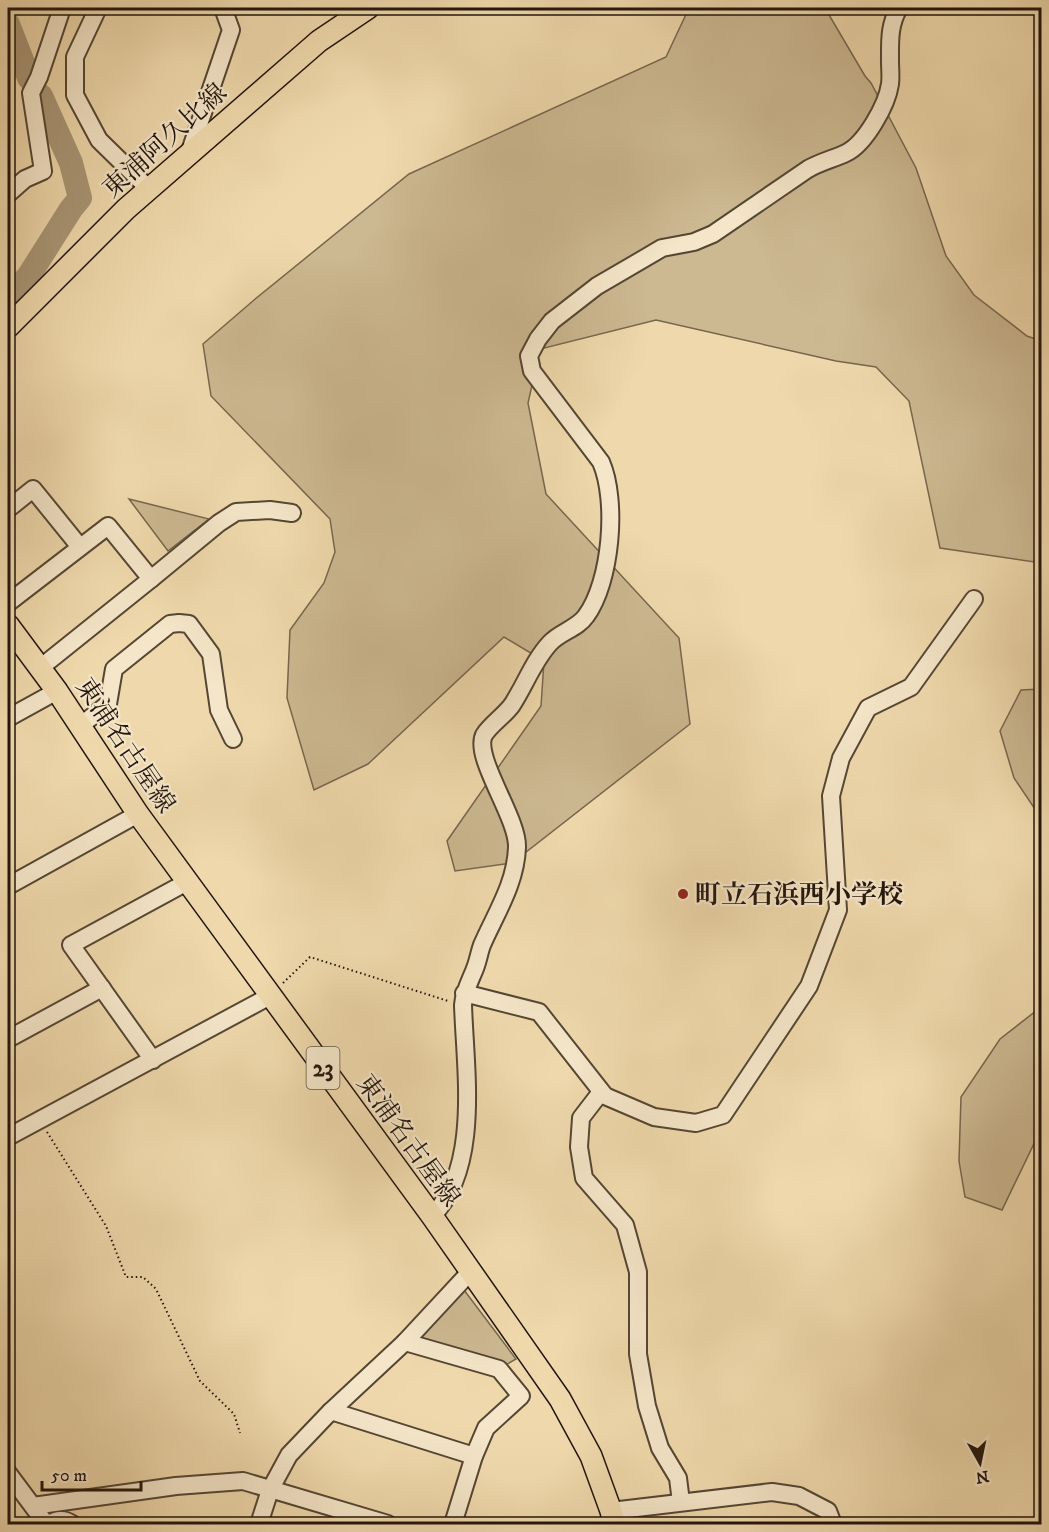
<svg xmlns="http://www.w3.org/2000/svg" width="1049" height="1532" font-family="'IM FELL DW Pica','Noto Serif JP',serif">
<style>
.green{fill:#ccb891;stroke:#77664e;stroke-width:1.5}
.lines{fill:none;stroke-linecap:round;stroke-linejoin:round}
.river{stroke:#a99676;stroke-width:24}
.minor-casing{stroke:#554634;stroke-width:20}
.major-casing{stroke:#22150c;stroke-width:24}
.path{stroke:#22150c;stroke-width:2;stroke-dasharray:1.5 3;stroke-linecap:butt}
.minor{stroke:#f5e6c9;stroke-width:16}
.major{stroke:#efd9ac;stroke-width:21}
.poi-dot{fill:#8f2418;stroke:#f5e6c9;stroke-width:2}
.labels{text-anchor:middle;stroke-width:4.5;stroke-linejoin:round;paint-order:stroke}
.shield{fill:#f5e6c9;stroke:#615445;stroke-width:1.5}
.shield-label{font-size:24px;font-weight:bold;fill:#22150c}
.street-label{font-size:26px;fill:#22150c;stroke:#f5e6c9}
.poi-label{font-size:26px;font-weight:bold;fill:#22150c;stroke:#f5e6c9;text-anchor:start}
</style>
<rect width="100%" height="100%" fill="#efd9ac"/>
<filter id="stains"><feTurbulence type="fractalNoise" baseFrequency=".00333" numOctaves="4"/><feColorMatrix values="0 0 0 0 .2 0 0 0 0 .09 0 0 0 0 .02 0 0 0 .5 -.17"/></filter>
<radialGradient id="worn" r=".72"><stop offset=".6" stop-color="#630" stop-opacity="0"/><stop offset="1" stop-color="#630" stop-opacity=".3"/></radialGradient>
<g class="green">
<path d="M 689,8 L 825,8 L 865,76 L 871,83 L 916,168 L 946,256 L 974,295 L 1027,336 L 1041,341 L 1041,563 L 940,548 L 909,401 L 876,367 L 836,361 L 656,320 L 540,349 L 528,403 L 546,494 L 679,638 L 690,724 L 512,863 L 455,871 L 447,841 L 541,706 L 544,661 L 504,637 L 368,764 L 314,790 L 287,698 L 290,630 L 324,583 L 335,552 L 330,519 L 211,396 L 203,344 L 254,300 L 409,174 L 666,57 Z"/>
<path d="M 129,499 L 209,519 L 168,551 Z"/>
<path d="M 1041,689 L 1042,689 L 1041,818 L 1014,778 L 1000,731 L 1021,690 Z"/>
<path d="M 1041,1007 L 1041,1129 L 1002,1210 L 965,1197 L 959,1161 L 961,1097 L 1000,1039 Z"/>
<path d="M 464,1290 L 516,1359 L 504,1366 L 419,1338 Z"/>
</g>
<g class="lines">
<g class="river">
<path d="M 8,24 L 29,78"/>
<path d="M 8,296 L 28,277 L 71,209 L 80,198 L 71,163 L 41,96"/>
</g>
<g class="minor-casing">
<g id="minor">
<path d="M 98,8 L 75,57 L 75,95 L 99,140 L 149,189"/>
<path d="M 189,154 L 231,30 L 223,8"/>
<path d="M 8,194 L 25,179 L 43,171 L 31,93 L 39,77 L 62,8"/>
<path d="M 8,509 L 33,489 L 80,547"/>
<path d="M 151,579 L 219,523 L 236,512 L 270,510 L 292,513"/>
<path d="M 8,603 L 108,526 L 151,579 L 40,668"/>
<path d="M 8,718 L 57,691"/>
<path d="M 80,726 L 108,704 L 114,669 L 170,624 L 179,623 L 189,624 L 211,654 L 219,710 L 233,739"/>
<path d="M 8,886 L 138,814"/>
<path d="M 464,993 L 539,1012 L 605,1096 L 654,1117 L 696,1123 L 723,1115 L 809,986 L 838,910 L 831,796 L 841,758 L 868,708 L 911,687 L 974,599"/>
<path d="M 8,1039 L 102,988"/>
<path d="M 153,1060 L 71,945 L 187,882"/>
<path d="M 601,1092 L 581,1118 L 579,1147 L 584,1178 L 625,1225 L 638,1272 L 638,1354 L 647,1406 L 660,1448 L 678,1478 L 681,1502"/>
<path d="M 8,1137 L 270,996"/>
<path d="M 432,1216 C 481,1168 465,1069 463,1005 C 464,992 469,983 474,971 C 478,962 479,953 482,945 C 496,913 516,883 517,847 C 518,818 473,757 484,735 C 491,724 504,716 512,705 C 525,685 534,660 550,643 C 560,632 578,628 586,616 C 611,582 618,501 601,462 L 532,371 L 529,356 L 538,339 L 552,321 L 597,286 L 662,248 L 694,242 L 713,234 L 808,169 C 820,162 833,159 846,153 C 865,144 887,105 890,84 C 891,77 890,69 890,61 C 890,41 889,25 899,8"/>
<path d="M 405,1342 L 499,1369 L 521,1396 L 486,1428 L 474,1456 L 453,1524"/>
<path d="M 331,1411 L 474,1456"/>
<path d="M 8,1473 L 46,1524"/>
<path d="M 33,1506 L 176,1486 L 243,1481 L 388,1524"/>
<path d="M 611,1511 L 772,1492 L 799,1496 L 828,1511 L 833,1524"/>
<path d="M 49,1524 C 57,1519 65,1519 72,1524"/>
<path d="M 259,1524 L 270,1490 L 289,1455 L 331,1411 L 405,1342 L 470,1272"/>
</g>
</g>
<g class="major-casing">
<g id="major">
<path d="M 8,327 L 126,209 L 319,41 L 368,8"/>
<path d="M 8,625 L 57,691 L 138,814 L 432,1216 L 560,1399 L 591,1456 L 611,1511 L 614,1524"/>
</g>
</g>
<g class="path">
<path d="M 283,983 L 310,957 L 448,1001"/>
<path d="M 47,1132 L 106,1226 L 126,1277 L 143,1277 L 156,1289 L 200,1381 L 234,1414 L 240,1433"/>
</g>
<use href="#minor" class="minor"/>
<use href="#major" class="major"/>
</g>
<circle class="poi-dot" cx="683" cy="894" r="6"/>
<g class="labels">
<rect class="shield" x="306.5" y="1047" width="33" height="42" rx="4.5"/>
<g class="shield-label">
<text x="323" y="1076">23</text>
</g>
<g class="street-label">
<text transform="translate(164 140) rotate(-42)" y="9">東浦阿久比線</text>
<text transform="translate(126 745) rotate(56)" y="9">東浦名古屋線</text>
<text transform="translate(409 1140) rotate(54)" y="9">東浦名古屋線</text>
</g>
<g class="poi-label">
<text x="695" y="903">町立石浜西小学校</text>
</g>
</g>
<rect width="1049" height="1532" fill="none" stroke="#efd9ac" stroke-width="30"/>
<rect x="9" y="9" width="1031" height="1514" fill="none" stroke="#22150c" stroke-width="3"/>
<rect x="15" y="15" width="1019" height="1502" fill="none" stroke="#22150c" stroke-width="1.5"/>
<g transform="translate(980 1463) rotate(171)" stroke="#f5e6c9" stroke-width="4.5" paint-order="stroke">
<path d="M0-4.5L10 22L0 15L-10 22Z" fill="#22150c"/>
<text y="-9" font-size="16" font-weight="bold" text-anchor="middle" fill="#22150c">N</text>
</g>
<path d="M42 1481v9h99v-9" fill="none" stroke="#22150c" stroke-width="3"/>
<text x="51" y="1481" font-size="18" fill="#22150c" stroke="#f5e6c9" stroke-width="4.5" paint-order="stroke">50 m</text>
<rect width="100%" height="100%" filter="url(#stains)"/>
<rect width="100%" height="100%" fill="url(#worn)"/>
</svg>
